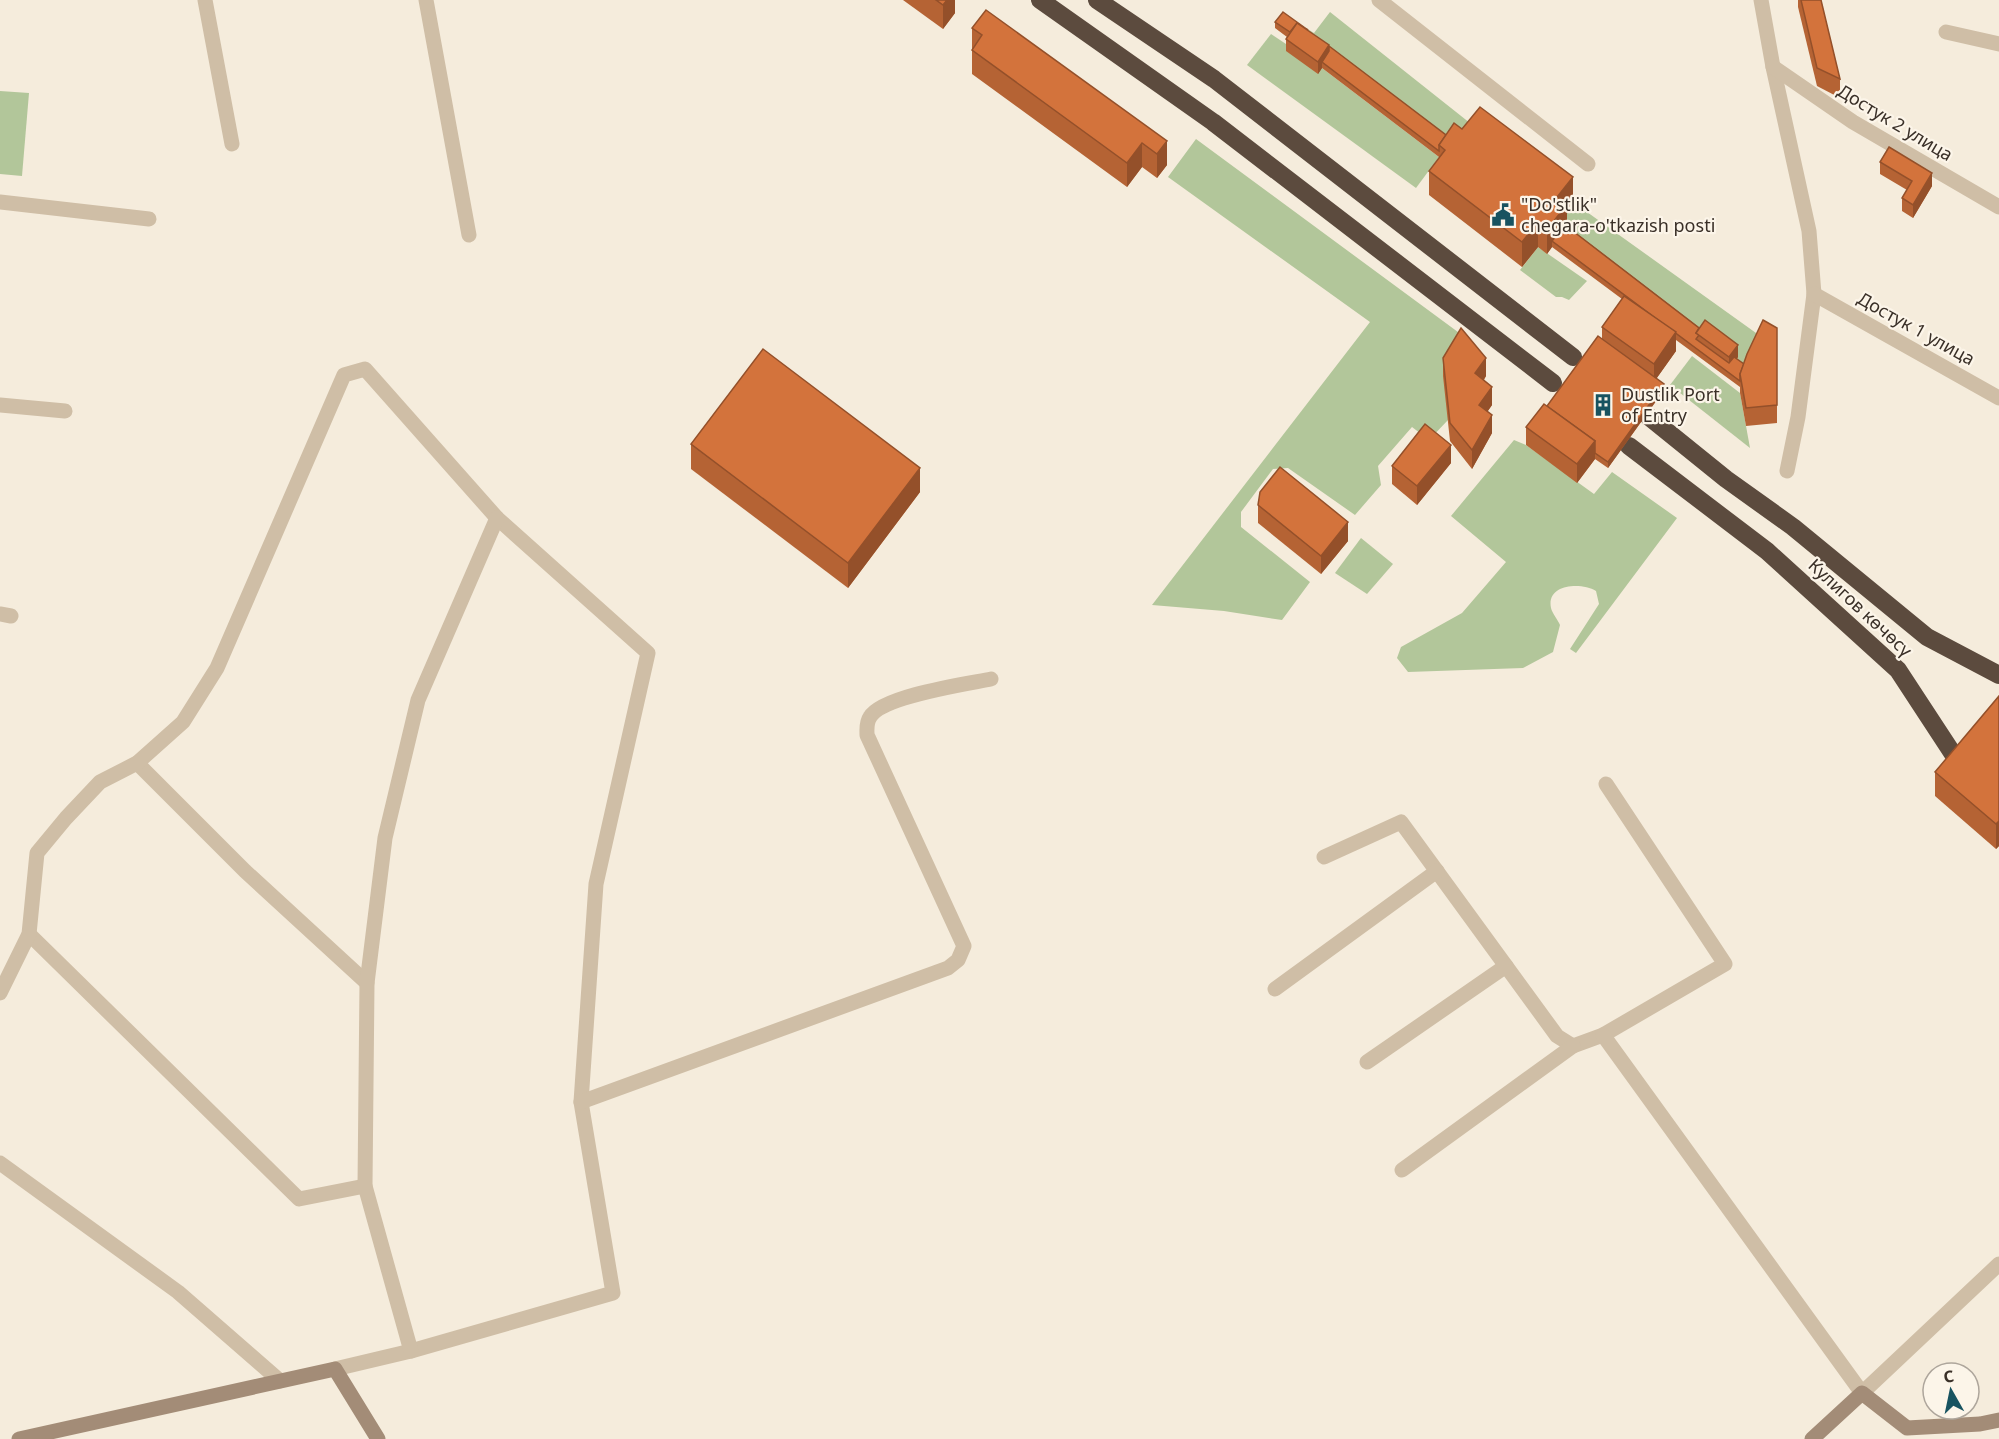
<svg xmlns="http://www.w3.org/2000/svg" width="1999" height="1439" font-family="'Noto Sans',sans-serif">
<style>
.green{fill:#b2c69a}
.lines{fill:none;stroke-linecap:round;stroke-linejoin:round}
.street{stroke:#cfbea6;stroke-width:15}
.secondary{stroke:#a38c77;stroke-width:15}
.highway{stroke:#5c4b3e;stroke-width:18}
.wall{fill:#b56334}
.shaded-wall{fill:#94502a}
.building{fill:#d3733c;stroke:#94502a;stroke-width:1.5}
.labels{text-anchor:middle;stroke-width:4.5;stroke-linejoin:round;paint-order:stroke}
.street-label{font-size:18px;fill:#3a3028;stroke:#fcf5e9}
.poi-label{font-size:18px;fill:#3a3028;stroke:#fcf5e9;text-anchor:start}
</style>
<rect width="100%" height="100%" fill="#f5ecdc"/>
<g class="green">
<path d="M 1330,12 L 1480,131 L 1462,154 L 1303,33 L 1306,28 L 1314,33 Z"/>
<path d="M 1271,34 L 1322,68 L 1439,157 L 1416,188 L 1247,65 Z"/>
<path d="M 0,91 L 29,93 L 22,176 L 0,174 Z"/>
<path d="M 1196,139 L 1462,335 L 1448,420 L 1429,440 L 1412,427 L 1378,466 L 1381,485 L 1355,515 L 1288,468 L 1273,469 L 1241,512 L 1241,527 L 1310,582 L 1282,620 L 1224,611 L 1152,605 L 1370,322 L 1168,177 Z"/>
<path d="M 1573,202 L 1763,338 L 1747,372 L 1734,363 L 1738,357 L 1557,222 Z"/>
<path d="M 1538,247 L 1587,281 L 1569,300 L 1562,297 L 1556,297 L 1520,270 Z"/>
<path d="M 1692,356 L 1740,393 L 1750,448 L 1670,385 Z"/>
<path d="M 1514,440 L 1526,445 L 1594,494 L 1612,472 L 1677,518 L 1576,653 L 1570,649 L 1599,604 L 1596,591 C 1581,582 1546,584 1551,608 C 1552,613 1558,620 1560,625 L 1553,652 L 1523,668 L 1408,672 L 1397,658 L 1401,647 L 1462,613 L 1506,562 L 1451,516 Z"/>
<path d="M 1361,538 L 1393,564 L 1367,594 L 1335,573 Z"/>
</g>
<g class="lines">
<g class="street">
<path d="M 205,0 L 232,144"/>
<path d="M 426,0 L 469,235"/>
<path d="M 1379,0 L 1588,164"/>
<path d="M 1761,0 L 1773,67 L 1809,231 L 1814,294 L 1798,417 L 1787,471"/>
<path d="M 1946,32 L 1999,44"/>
<path d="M 1773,67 L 1853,122 L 1999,207"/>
<path d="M 0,202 L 149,219"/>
<path d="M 1814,294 L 1999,398"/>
<path d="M 0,405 L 65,411"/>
<path d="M 0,614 L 11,616"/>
<path d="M 137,763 L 245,871 L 367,983"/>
<path d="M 1324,857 L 1401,822 L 1557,1036 L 1573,1046 L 1603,1035 L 1725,964 L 1606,784"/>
<path d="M 29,934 L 299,1199 L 365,1186"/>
<path d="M 1275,989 L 1437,871"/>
<path d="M 0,993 L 29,934 L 37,853 L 66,818 L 100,782 L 137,763 L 183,722 L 217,668 L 344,375 L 365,369 L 497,518 L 648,653 L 596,884 L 581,1102 L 613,1293 L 411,1351 L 335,1369"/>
<path d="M 1603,1035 L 1862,1393 L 1999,1264"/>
<path d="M 1367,1062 L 1506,966"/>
<path d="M 581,1102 L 948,968 L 958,960 L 964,946 L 867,735 C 867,729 866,723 870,717 C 882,696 966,684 991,679"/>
<path d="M 0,1163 L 178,1292 L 280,1381"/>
<path d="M 1402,1170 L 1573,1046"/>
<path d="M 411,1351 L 365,1186 L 367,983 L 385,838 L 418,700 L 497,518"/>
</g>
<g class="secondary">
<path d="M 19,1439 L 335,1369 L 378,1439"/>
<path d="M 1812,1439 L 1862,1393 L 1907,1428 L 1980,1424 L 1999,1420"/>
</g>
<g class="highway">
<path d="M 1040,0 L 1213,122 L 1553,383"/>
<path d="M 1097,0 L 1214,79 L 1573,357"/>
<path d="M 1648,416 L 1726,479 L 1793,527 L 1927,637 L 1999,675"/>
<path d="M 1629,446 L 1767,551 L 1898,670 L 1955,757 L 1962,763"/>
</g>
</g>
<g class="wall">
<path d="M 903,0 L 955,0 L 955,13 L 943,29 Z"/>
<path d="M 1798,0 L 1821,0 L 1840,79 L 1840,98 L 1817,86 L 1798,7 Z"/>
<path d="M 1275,22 L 1329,46 L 1446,135 L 1462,129 L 1573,202 L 1567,210 L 1567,226 L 1738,357 L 1737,359 L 1744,364 L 1777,328 L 1777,423 L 1746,426 L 1740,393 L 1740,387 L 1676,340 L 1676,351 L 1656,379 L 1664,390 L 1608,468 L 1595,459 L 1577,483 L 1526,445 L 1526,427 L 1547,406 L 1602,339 L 1602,327 L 1622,299 L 1552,247 L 1547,254 L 1538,247 L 1522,267 L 1429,195 L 1429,171 L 1439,159 L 1439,157 L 1322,68 L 1318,74 L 1286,51 L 1286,39 L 1287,37 L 1275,28 Z"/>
<path d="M 972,28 L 1167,141 L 1167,165 L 1157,178 L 1142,167 L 1127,187 L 972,74 Z"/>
<path d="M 1880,162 L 1932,186 L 1913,218 L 1902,211 L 1902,198 L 1907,190 L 1880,174 Z"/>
<path d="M 1443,358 L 1486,376 L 1484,380 L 1492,405 L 1487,412 L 1492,433 L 1472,469 L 1450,441 L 1443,376 Z"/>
<path d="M 691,444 L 920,492 L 848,588 L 691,469 Z"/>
<path d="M 1451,463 L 1417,505 L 1392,484 L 1392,466 Z"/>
<path d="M 1258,505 L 1348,541 L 1321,574 L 1258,523 Z"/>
<path d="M 1999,696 L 1999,846 L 1996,849 L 1935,796 L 1935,772 Z"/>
</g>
<g class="shaded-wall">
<path d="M 947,0 L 955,0 L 955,13 L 943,29 L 943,5 Z"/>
<path d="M 1329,45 L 1329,58 L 1322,62 L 1322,68 L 1318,74 L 1318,62 Z"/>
<path d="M 1167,141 L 1167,165 L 1157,178 L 1157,154 Z"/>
<path d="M 1142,143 L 1142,167 L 1127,187 L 1127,163 Z"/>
<path d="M 1932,173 L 1932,186 L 1913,218 L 1913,205 Z"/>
<path d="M 1573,177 L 1573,202 L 1567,210 L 1567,229 L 1552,241 L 1552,247 L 1547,254 L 1547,230 L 1557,197 Z"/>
<path d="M 1538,222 L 1538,247 L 1522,267 L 1522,242 Z"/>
<path d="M 1676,332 L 1676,351 L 1654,382 L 1654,364 Z"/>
<path d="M 1738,345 L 1738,357 L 1729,369 L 1729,357 Z"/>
<path d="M 1486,358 L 1486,376 L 1475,391 L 1475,373 Z"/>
<path d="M 1664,384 L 1664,390 L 1608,468 L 1608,462 Z"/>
<path d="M 1492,387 L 1492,405 L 1479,424 L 1479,405 Z"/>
<path d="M 1492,415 L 1492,433 L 1472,469 L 1472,450 Z"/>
<path d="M 1595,441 L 1595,459 L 1577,483 L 1577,464 Z"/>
<path d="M 1451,445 L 1451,463 L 1417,505 L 1417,486 Z"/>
<path d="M 920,468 L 920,492 L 848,588 L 848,563 Z"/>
<path d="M 1348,522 L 1348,541 L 1321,574 L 1321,556 Z"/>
<path d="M 1999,821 L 1999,846 L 1996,849 L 1996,824 Z"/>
</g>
<g class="building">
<path d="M 936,0 L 947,0 L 943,5 Z"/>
<path d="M 1801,0 L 1821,0 L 1840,79 L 1817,68 Z"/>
<path d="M 986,10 L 1167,141 L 1157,154 L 1142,143 L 1127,163 L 972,50 L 982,35 L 972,28 Z"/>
<path d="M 1283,12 L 1308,30 L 1297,23 L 1290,32 L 1275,22 Z"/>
<path d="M 1297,23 L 1329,45 L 1318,62 L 1286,39 Z"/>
<path d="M 1329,46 L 1446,135 L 1439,145 L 1439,151 L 1322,62 L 1329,51 Z"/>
<path d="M 1480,107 L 1573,177 L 1557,197 L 1567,204 L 1547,230 L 1538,222 L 1522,242 L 1429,171 L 1445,150 L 1439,145 L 1454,123 L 1462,129 Z"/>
<path d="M 1889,147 L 1932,173 L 1913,205 L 1902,198 L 1912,181 L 1880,162 Z"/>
<path d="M 1565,225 L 1699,328 L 1696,333 L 1699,335 L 1696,339 L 1729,363 L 1734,357 L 1744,364 L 1740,374 L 1740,381 L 1552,241 Z"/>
<path d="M 1624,296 L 1676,332 L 1654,364 L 1602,327 Z"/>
<path d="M 1705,320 L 1738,345 L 1729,357 L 1696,333 Z"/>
<path d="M 1763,320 L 1777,328 L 1777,405 L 1746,408 L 1740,374 L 1747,354 Z"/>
<path d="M 1461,328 L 1486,358 L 1475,373 L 1492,387 L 1479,405 L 1492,415 L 1472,450 L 1450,423 L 1443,358 Z"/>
<path d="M 1598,336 L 1664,384 L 1608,462 L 1595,453 L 1595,441 L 1547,406 Z"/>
<path d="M 763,349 L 920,468 L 848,563 L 691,444 Z"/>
<path d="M 1544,404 L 1595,441 L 1577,464 L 1526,427 Z"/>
<path d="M 1425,424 L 1451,445 L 1417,486 L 1392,466 Z"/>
<path d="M 1280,467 L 1348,522 L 1321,556 L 1258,505 L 1260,492 Z"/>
<path d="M 1999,696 L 1999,821 L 1996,824 L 1935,772 Z"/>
</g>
<defs>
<g id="civic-bare" transform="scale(1.8)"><path d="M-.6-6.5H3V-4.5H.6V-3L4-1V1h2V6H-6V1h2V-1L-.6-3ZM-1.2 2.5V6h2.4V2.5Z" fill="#185360" stroke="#fcf5e9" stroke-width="2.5" paint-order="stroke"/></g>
<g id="building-bare" transform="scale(1.8)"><path d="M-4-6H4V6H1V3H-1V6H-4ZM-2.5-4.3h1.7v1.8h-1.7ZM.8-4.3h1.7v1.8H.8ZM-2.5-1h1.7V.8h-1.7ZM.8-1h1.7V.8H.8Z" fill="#185360" stroke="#fcf5e9" stroke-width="2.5" paint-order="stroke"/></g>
</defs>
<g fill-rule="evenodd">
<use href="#civic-bare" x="1503" y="215"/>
<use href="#building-bare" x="1603" y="405"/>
</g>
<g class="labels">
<g class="street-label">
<text transform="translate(1895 123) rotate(31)" y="6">Достук 2 улица</text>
<text transform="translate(1916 329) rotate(29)" y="6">Достук 1 улица</text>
<text transform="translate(1860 608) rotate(43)" y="6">Кулигов көчөсү</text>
</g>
<g class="poi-label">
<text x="1521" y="211">"Do'stlik"<tspan x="1521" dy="21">chegara-o'tkazish posti</tspan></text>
<text x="1621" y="401">Dustlik Port<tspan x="1621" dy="21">of Entry</tspan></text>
</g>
</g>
<g transform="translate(1951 1391) rotate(351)"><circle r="28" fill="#fcf5e9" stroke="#aea69c" stroke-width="1.5"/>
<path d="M0-4.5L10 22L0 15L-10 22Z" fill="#185360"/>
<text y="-9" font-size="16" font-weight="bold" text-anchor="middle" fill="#3a3028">С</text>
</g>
</svg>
